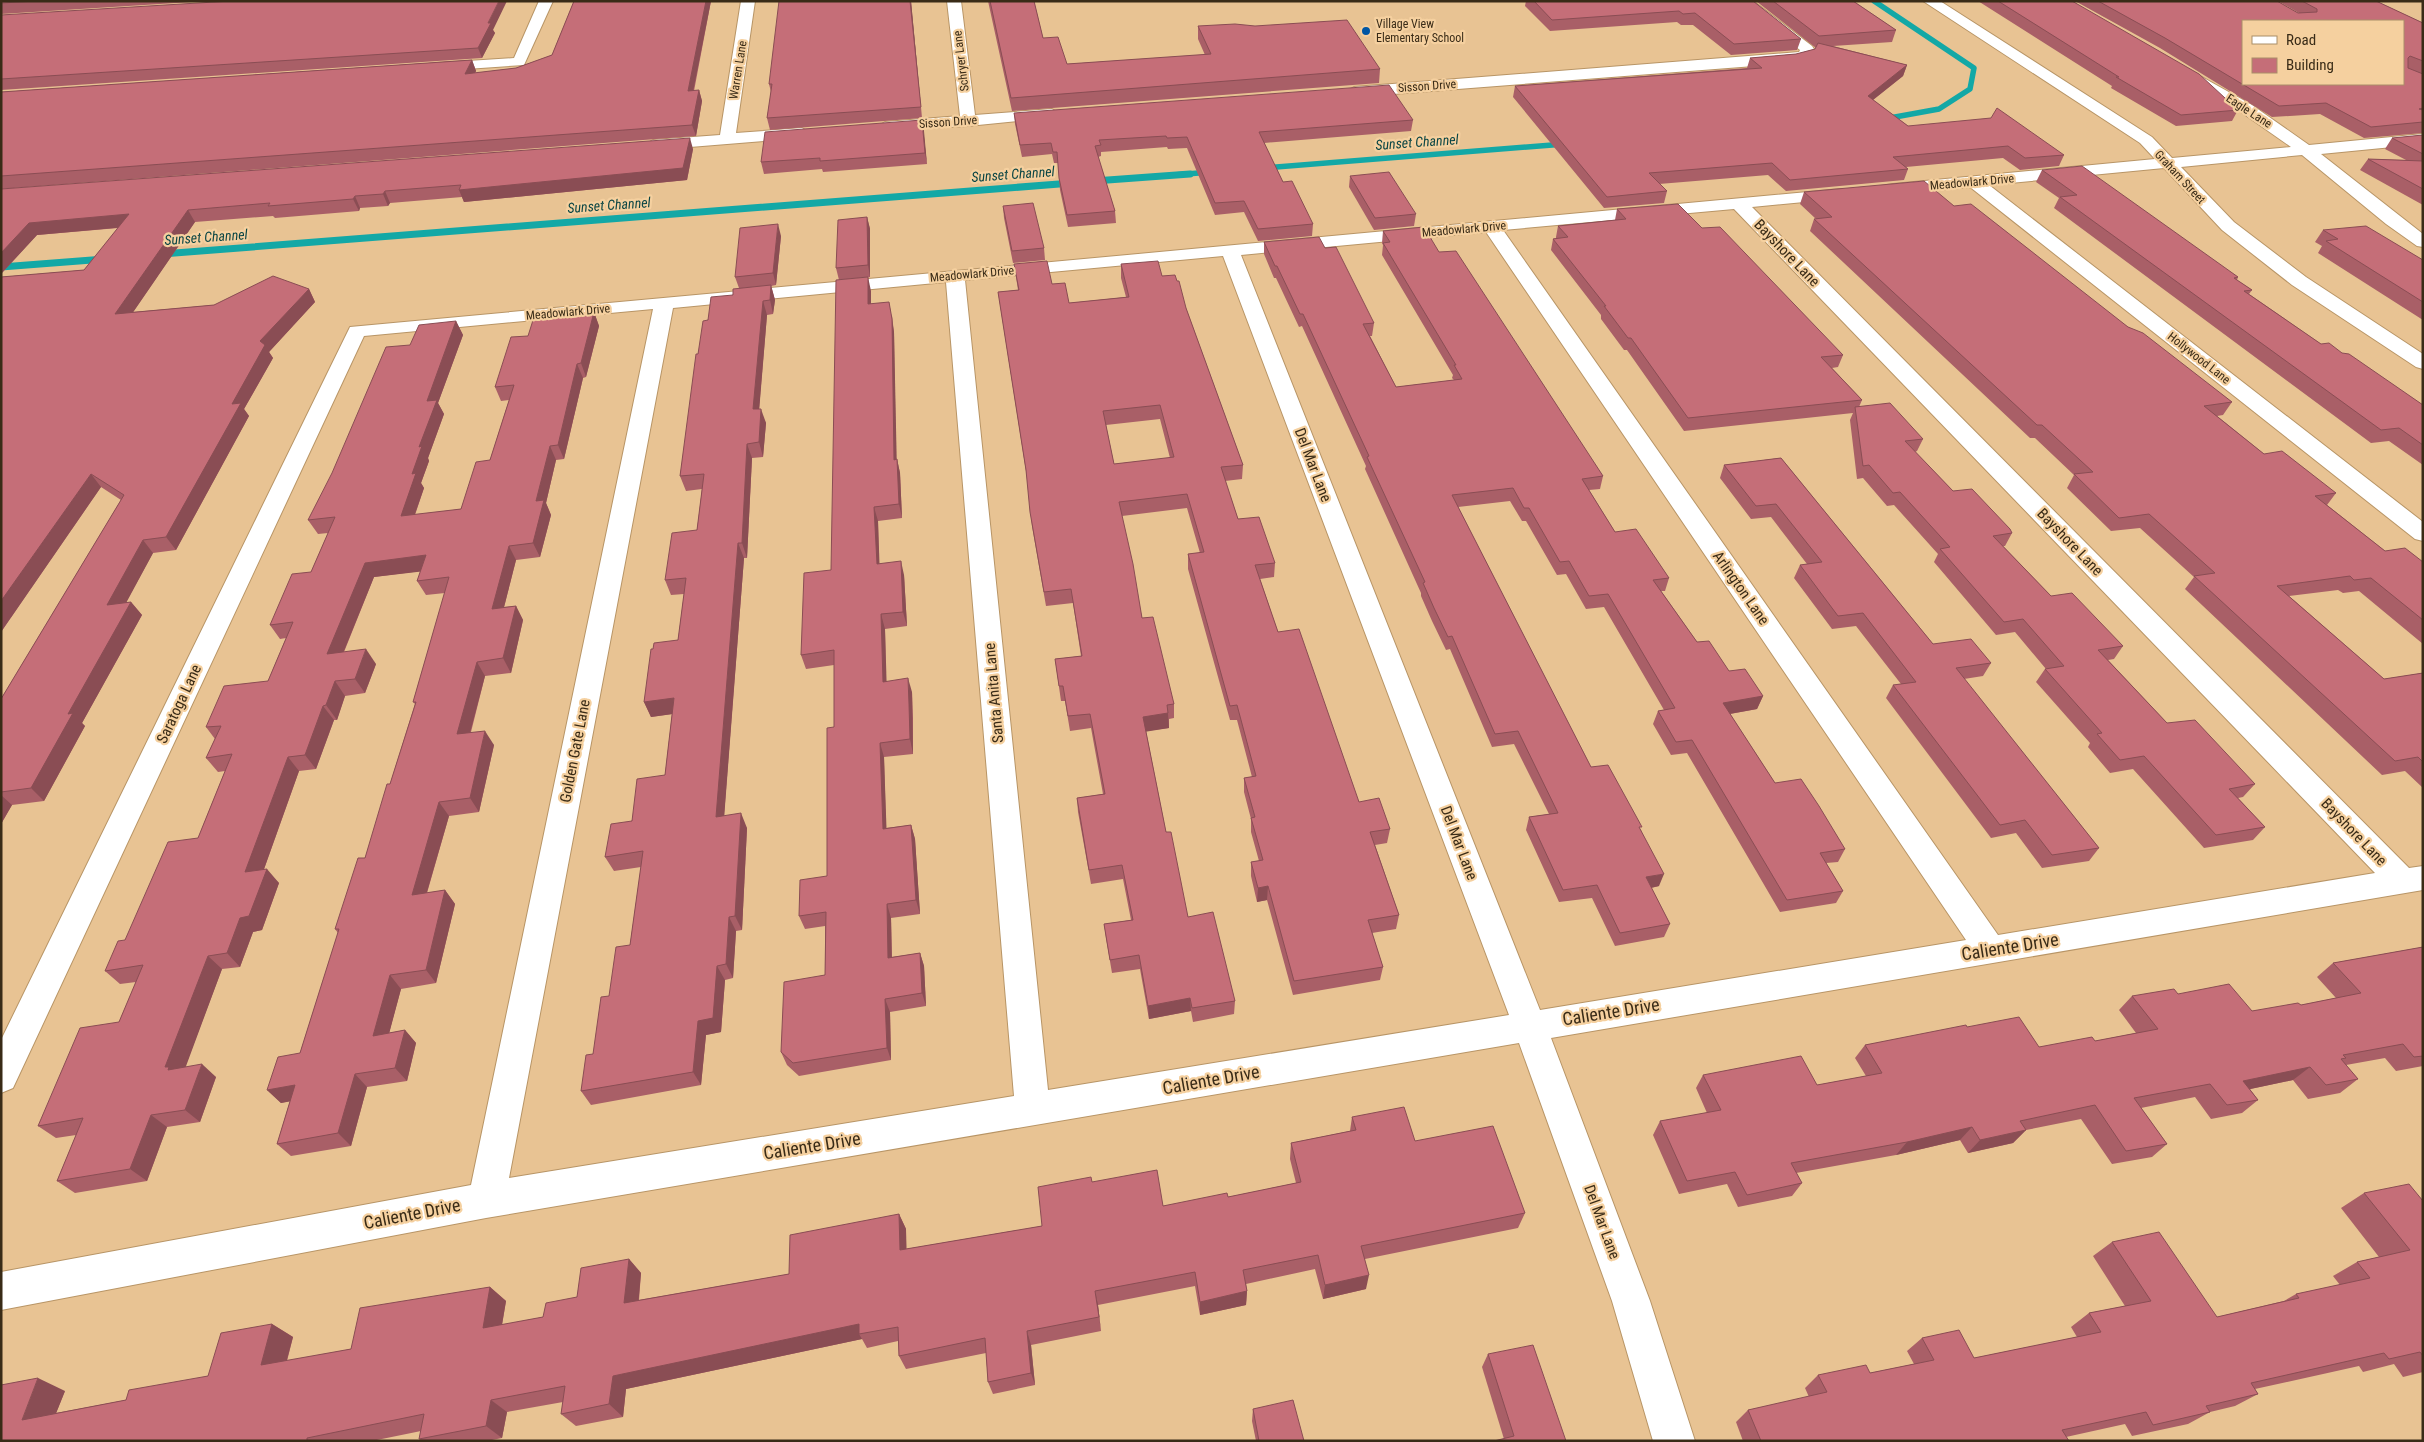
<svg xmlns="http://www.w3.org/2000/svg" width="2424" height="1442" font-family="'Roboto Condensed',sans-serif">
<style>
.lines{fill:none;stroke-linecap:round;stroke-linejoin:round}
.stream-far1{stroke:#13a8a6;stroke-width:5.5}
.stream{stroke:#13a8a6;stroke-width:7}
.minor-casing{stroke:#b89566;stroke-width:2}
.minor{fill:#fff;fill-rule:evenodd}
.wall{fill:#a95f67;fill-rule:evenodd}
.shaded-wall{fill:#8a4d54}
.building{fill:#c56e78;stroke:#8a4d54;fill-rule:evenodd}
.poi-dot{fill:#0056a4;stroke:#f5d09f;stroke-width:2}
.labels{text-anchor:middle;stroke-width:4.5;stroke-linejoin:round;paint-order:stroke}
.far-poi-label{font-size:12px;fill:#392b17;stroke:#f5d09f;text-anchor:start}
.far-street-label{font-size:12px;fill:#392b17;stroke:#f5d09f}
.far-water-label{font-size:14px;font-style:italic;fill:#0a4544;stroke:#f5d09f}
.street-label{font-size:15px;fill:#392b17;stroke:#f5d09f}
.near-street-label{font-size:18px;fill:#392b17;stroke:#f5d09f}
</style>
<rect width="100%" height="100%" fill="#e8c393"/>
<g class="lines">
<g class="stream-far1">
<path d="M 1874,1 L 1974,68 L 1970,89 L 1939,109 L 1884,119"/>
<path d="M 1263,168 L 1565,144"/>
<path d="M 1174,175 L 1211,172"/>
</g>
<g class="stream">
<path d="M 1094,181 L 1190,174"/>
<path d="M 162,254 L 1072,183"/>
<path d="M 1,267 L 105,259"/>
</g>
<g class="minor-casing">
<g id="minor">
<path d="M 539,1 L 553,1 L 524,65 L 437,71 L 430,67 L 437,63 L 514,58 Z"/>
<path d="M 741,1 L 755,1 L 736,133 L 802,128 L 810,133 L 802,138 L 653,150 L 647,148 L 645,145 L 653,140 L 720,135 Z"/>
<path d="M 947,1 L 961,1 L 975,115 L 1052,109 L 1060,114 L 1058,117 L 968,126 L 879,130 L 877,127 L 885,122 L 960,116 Z"/>
<path d="M 1737,1 L 1753,1 L 1812,46 L 1814,49 L 1811,58 L 1792,63 L 1354,97 L 1346,92 L 1354,87 L 1799,52 L 1800,50 Z"/>
<path d="M 1923,1 L 1940,1 L 2152,137 L 2172,158 L 2291,147 L 2241,112 L 2179,74 L 2177,71 L 2179,68 L 2184,67 L 2252,105 L 2309,145 L 2423,134 L 2423,144 L 2321,154 L 2423,234 L 2423,247 L 2417,246 L 2386,224 L 2302,155 L 2181,167 L 2234,222 L 2306,277 L 2423,354 L 2423,369 L 2416,367 L 2292,285 L 2222,230 L 2164,168 L 1989,185 L 2423,522 L 2423,541 L 2415,539 L 1970,187 L 1893,194 L 1887,193 L 1884,189 L 1887,185 L 1893,184 L 2155,159 L 2140,143 Z"/>
<path d="M 1840,189 L 1846,190 L 1849,194 L 1846,198 L 1752,207 L 2409,868 L 2423,866 L 2423,890 L 1551,1038 L 1650,1301 L 1695,1441 L 1653,1441 L 1612,1301 L 1519,1043 L 486,1218 L 1,1310 L 1,1272 L 471,1185 L 653,309 L 364,336 L 13,1088 L 1,1093 L 1,1040 L 350,327 ZM 1734,209 L 2375,873 L 1998,935 L 1503,230 ZM 1486,232 L 1966,940 L 1540,1010 L 1241,255 ZM 1223,256 L 1509,1015 L 1048,1090 L 965,280 ZM 946,282 L 1014,1096 L 509,1178 L 673,308 Z"/>
</g>
</g>
<use href="#minor" class="minor"/>
</g>
<g class="wall">
<path d="M 1,1 L 208,1 L 1,14 Z"/>
<path d="M 574,1 L 711,1 L 694,91 L 699,90 L 702,101 L 696,136 L 1,189 L 1,92 L 472,60 L 476,71 L 475,73 L 516,68 L 552,55 Z"/>
<path d="M 911,1 L 922,118 L 770,130 L 767,118 L 771,92 L 769,84 Z"/>
<path d="M 988,1 L 1034,1 L 1043,38 L 1067,64 L 1205,55 L 1198,39 L 1198,26 L 1255,26 L 1380,69 L 1379,83 L 1012,111 Z"/>
<path d="M 1526,1 L 1753,1 L 1801,39 L 1797,50 L 1731,55 L 1693,25 L 1681,25 L 1677,22 L 1550,31 L 1525,6 Z"/>
<path d="M 1756,1 L 1853,1 L 1896,30 L 1892,42 L 1833,46 L 1907,65 L 1903,76 L 1873,100 L 1908,126 L 2064,155 L 2059,166 L 2020,170 L 2003,158 L 1906,167 L 1908,169 L 1904,180 L 1786,191 L 1768,175 L 1659,184 L 1667,191 L 1664,203 L 1604,208 L 1513,97 L 1515,86 L 1747,68 L 1750,58 L 1796,54 L 1815,49 L 1816,48 Z"/>
<path d="M 1978,1 L 2072,1 L 2238,110 L 2232,121 L 2176,126 L 2111,88 L 2112,86 Z"/>
<path d="M 2075,1 L 2277,1 L 2298,13 L 2299,13 L 2278,1 L 2376,1 L 2423,23 L 2423,133 L 2364,138 L 2320,114 L 2272,117 L 2160,48 Z"/>
<path d="M 1,15 L 493,30 L 495,33 L 482,58 L 1,90 Z"/>
<path d="M 1014,113 L 1413,120 L 1411,131 L 1264,143 L 1283,182 L 1313,224 L 1312,236 L 1258,241 L 1244,212 L 1215,215 L 1187,148 L 1168,149 L 1167,147 L 1101,152 L 1101,156 L 1098,157 L 1115,211 L 1116,223 L 1068,227 L 1060,190 L 1058,163 L 1054,163 L 1052,154 L 1022,157 L 1015,124 Z"/>
<path d="M 922,120 L 927,164 L 823,172 L 822,169 L 764,174 L 761,162 Z"/>
<path d="M 2423,135 L 2423,205 L 2360,170 L 2368,159 L 2406,160 L 2385,149 L 2392,138 Z"/>
<path d="M 693,149 L 687,180 L 464,202 L 462,197 L 390,203 L 388,206 L 360,208 L 359,211 L 275,218 L 273,216 L 195,222 L 133,312 L 214,305 L 309,289 L 315,302 L 269,352 L 273,358 L 244,409 L 249,416 L 176,550 L 153,553 L 126,602 L 131,602 L 142,615 L 82,723 L 85,726 L 44,801 L 12,805 L 1,824 L 1,699 L 121,500 L 101,487 L 1,632 L 1,277 L 84,270 L 118,228 L 37,235 L 1,274 L 1,189 Z"/>
<path d="M 2042,170 L 2238,277 L 2237,280 L 2252,290 L 2249,294 L 2321,344 L 2342,353 L 2423,405 L 2423,465 L 2389,441 L 2371,443 L 2054,208 L 2059,198 L 2036,182 Z"/>
<path d="M 1350,176 L 1416,214 L 1414,226 L 1374,230 L 1349,187 Z"/>
<path d="M 1804,192 L 1954,206 L 2128,327 L 2232,402 L 2223,415 L 2217,416 L 2264,454 L 2336,493 L 2327,505 L 2385,551 L 2423,562 L 2423,644 L 2359,591 L 2343,593 L 2338,590 L 2289,596 L 2384,679 L 2423,673 L 2423,788 L 2405,771 L 2382,775 L 2185,589 L 2194,577 L 2140,528 L 2111,531 L 2067,488 L 2074,475 L 2035,438 L 2030,438 L 1810,231 L 1814,219 L 1816,219 L 1800,204 Z"/>
<path d="M 1003,206 L 1044,248 L 1045,260 L 1013,263 L 1004,218 Z"/>
<path d="M 1617,209 L 1702,228 L 1843,355 L 1838,367 L 1832,368 L 1862,400 L 1859,407 L 1923,439 L 1917,451 L 1915,452 L 1953,491 L 2012,533 L 2005,546 L 2003,546 L 2051,596 L 2123,646 L 2114,659 L 2108,660 L 2167,723 L 2255,784 L 2243,797 L 2238,798 L 2265,827 L 2253,840 L 2204,848 L 2133,769 L 2110,773 L 2088,747 L 2090,743 L 2036,682 L 2045,669 L 2046,669 L 2015,632 L 1996,635 L 1934,562 L 1938,554 L 1894,505 L 1887,506 L 1863,478 L 1857,479 L 1850,420 L 1853,413 L 1684,431 L 1627,350 L 1624,350 L 1601,319 L 1601,315 L 1551,250 L 1553,239 L 1556,238 L 1556,237 L 1558,226 L 1615,220 Z"/>
<path d="M 867,217 L 870,229 L 870,277 L 839,280 L 836,268 Z"/>
<path d="M 2323,230 L 2423,260 L 2423,320 L 2318,253 L 2322,246 L 2315,242 Z"/>
<path d="M 1383,231 L 1439,252 L 1603,476 L 1600,489 L 1589,490 L 1615,532 L 1669,578 L 1665,591 L 1661,591 L 1697,642 L 1729,671 L 1763,696 L 1757,709 L 1730,714 L 1775,783 L 1845,849 L 1838,862 L 1826,863 L 1843,891 L 1836,903 L 1780,912 L 1687,753 L 1671,755 L 1653,724 L 1658,711 L 1664,710 L 1604,607 L 1586,609 L 1566,574 L 1557,575 L 1526,521 L 1522,521 L 1510,501 L 1458,507 L 1591,767 L 1641,830 L 1659,886 L 1651,888 L 1670,924 L 1664,937 L 1615,946 L 1592,898 L 1559,902 L 1526,830 L 1529,817 L 1549,814 L 1514,744 L 1492,747 L 1450,649 L 1446,650 L 1432,621 L 1421,596 L 1421,593 L 1365,469 L 1366,466 L 1302,326 L 1299,327 L 1276,278 L 1274,278 L 1264,254 L 1264,242 L 1325,248 L 1374,323 L 1372,336 L 1370,336 L 1396,387 L 1454,380 L 1452,378 L 1453,375 L 1382,255 L 1383,245 L 1382,243 Z"/>
<path d="M 781,236 L 776,285 L 771,286 L 775,300 L 773,314 L 767,315 L 759,409 L 766,423 L 763,457 L 752,458 L 747,558 L 744,558 L 724,816 L 747,828 L 742,930 L 736,931 L 733,978 L 725,980 L 721,1032 L 706,1035 L 701,1085 L 591,1105 L 581,1091 L 593,1054 L 609,996 L 630,945 L 641,867 L 614,871 L 605,857 L 665,775 L 672,714 L 651,717 L 644,702 L 653,649 L 678,640 L 684,594 L 671,595 L 665,580 L 697,530 L 702,489 L 686,491 L 680,476 L 698,354 L 708,320 L 739,288 L 735,277 Z"/>
<path d="M 1014,264 L 1052,284 L 1069,303 L 1126,297 L 1121,278 L 1121,264 L 1162,276 L 1186,308 L 1243,465 L 1242,479 L 1225,481 L 1238,519 L 1275,563 L 1274,577 L 1260,579 L 1278,632 L 1359,802 L 1390,829 L 1387,843 L 1375,845 L 1399,915 L 1396,929 L 1372,933 L 1383,967 L 1380,980 L 1293,995 L 1267,900 L 1257,902 L 1251,876 L 1251,862 L 1259,861 L 1251,832 L 1251,819 L 1244,792 L 1244,778 L 1252,777 L 1237,720 L 1230,720 L 1188,569 L 1188,554 L 1200,553 L 1187,508 L 1122,516 L 1142,618 L 1174,704 L 1174,718 L 1169,719 L 1169,728 L 1146,731 L 1166,832 L 1188,917 L 1235,1001 L 1234,1014 L 1193,1022 L 1191,1011 L 1149,1019 L 1140,969 L 1112,973 L 1106,938 L 1104,924 L 1131,920 L 1123,879 L 1091,884 L 1078,812 L 1077,798 L 1103,794 L 1091,728 L 1070,731 L 1065,701 L 1061,701 L 1055,659 L 1081,656 L 1073,603 L 1046,606 L 1032,526 L 1027,478 L 998,292 L 1018,290 ZM 1160,419 L 1170,458 L 1114,464 L 1106,425 Z"/>
<path d="M 871,291 L 871,304 L 892,316 L 894,332 L 896,459 L 897,459 L 900,473 L 902,518 L 878,521 L 879,564 L 904,575 L 907,626 L 885,629 L 886,681 L 912,692 L 913,718 L 913,754 L 884,757 L 886,828 L 911,825 L 915,839 L 920,914 L 891,918 L 892,957 L 920,953 L 924,966 L 926,1006 L 890,1012 L 891,1060 L 799,1076 L 787,1065 L 781,1052 L 825,975 L 825,926 L 805,929 L 799,916 L 827,876 L 834,727 L 834,665 L 806,669 L 801,655 L 831,570 Z"/>
<path d="M 594,312 L 599,326 L 586,377 L 583,378 L 564,459 L 556,460 L 546,503 L 551,515 L 540,557 L 516,560 L 504,607 L 516,606 L 523,620 L 511,673 L 485,676 L 471,732 L 494,745 L 479,812 L 449,816 L 427,893 L 445,890 L 455,904 L 436,983 L 401,989 L 389,1033 L 405,1030 L 416,1043 L 407,1081 L 367,1087 L 351,1146 L 291,1156 L 277,1144 L 290,1101 L 281,1103 L 267,1090 L 300,1053 L 338,933 L 335,929 L 365,858 L 390,784 L 415,704 L 413,702 L 445,593 L 426,595 L 417,581 L 421,571 L 374,577 L 344,652 L 376,664 L 365,693 L 345,696 L 337,720 L 334,720 L 316,769 L 299,771 L 264,869 L 279,883 L 262,930 L 253,932 L 240,967 L 222,969 L 185,1067 L 216,1077 L 200,1122 L 167,1127 L 147,1181 L 75,1193 L 57,1181 L 76,1135 L 56,1138 L 38,1126 L 119,1022 L 136,982 L 120,984 L 105,971 L 125,940 L 198,838 L 225,771 L 218,772 L 206,758 L 215,739 L 206,727 L 268,681 L 286,638 L 280,639 L 270,625 L 311,572 L 328,533 L 318,534 L 308,520 L 410,345 L 456,321 L 463,335 L 438,403 L 444,414 L 428,458 L 429,461 L 421,483 L 424,488 L 415,515 L 461,509 L 490,460 L 509,400 L 501,401 L 495,387 L 528,336 Z"/>
<path d="M 1781,458 L 1933,644 L 1991,663 L 1983,676 L 1964,679 L 2099,848 L 2089,861 L 2042,868 L 2016,833 L 1991,838 L 1886,698 L 1893,685 L 1901,684 L 1856,626 L 1832,629 L 1794,578 L 1800,565 L 1807,564 L 1771,517 L 1751,519 L 1720,478 L 1724,465 Z"/>
<path d="M 2423,947 L 2423,1066 L 2396,1071 L 2385,1058 L 2346,1065 L 2358,1079 L 2340,1093 L 2308,1099 L 2293,1080 L 2250,1089 L 2258,1100 L 2242,1113 L 2211,1119 L 2195,1097 L 2141,1108 L 2167,1144 L 2152,1157 L 2112,1164 L 2081,1119 L 2026,1130 L 2013,1143 L 1968,1153 L 1960,1140 L 1896,1155 L 1796,1173 L 1802,1183 L 1792,1196 L 1738,1207 L 1727,1184 L 1679,1194 L 1653,1135 L 1660,1121 L 1707,1113 L 1696,1088 L 1703,1075 L 1817,1085 L 1866,1076 L 1855,1058 L 1865,1045 L 1967,1027 L 2039,1047 L 2095,1041 L 2136,1033 L 2119,1010 L 2132,996 L 2178,994 L 2252,1011 L 2301,1005 L 2336,998 L 2317,977 L 2333,963 Z"/>
<path d="M 1352,1117 L 1415,1141 L 1525,1213 L 1518,1228 L 1365,1259 L 1366,1289 L 1323,1299 L 1315,1269 L 1246,1284 L 1247,1291 L 1246,1305 L 1200,1315 L 1195,1286 L 1098,1305 L 1101,1331 L 1031,1345 L 1035,1385 L 993,1394 L 988,1382 L 986,1353 L 906,1369 L 899,1356 L 898,1341 L 867,1348 L 862,1339 L 626,1389 L 623,1417 L 576,1426 L 561,1414 L 563,1402 L 507,1412 L 502,1438 L 487,1441 L 422,1441 L 419,1439 L 421,1431 L 372,1441 L 1,1441 L 65,1391 L 56,1413 L 126,1400 L 208,1376 L 272,1324 L 293,1337 L 287,1361 L 351,1349 L 490,1287 L 506,1301 L 502,1325 L 543,1317 L 577,1297 L 629,1259 L 641,1273 L 639,1300 L 789,1274 L 899,1214 L 906,1229 L 906,1249 L 1042,1226 L 1092,1182 L 1163,1206 L 1228,1197 L 1296,1183 L 1290,1159 L 1291,1143 L 1350,1131 Z"/>
<path d="M 2364,1193 L 2423,1201 L 2423,1372 L 2403,1377 L 2394,1364 L 2363,1372 L 2359,1366 L 2255,1389 L 2258,1394 L 2235,1406 L 2210,1412 L 2188,1424 L 2132,1436 L 2125,1424 L 2066,1437 L 2069,1441 L 1743,1441 L 1736,1422 L 1748,1410 L 1809,1397 L 1805,1388 L 1818,1375 L 1870,1373 L 1914,1364 L 1907,1351 L 1922,1338 L 1974,1358 L 2077,1337 L 2071,1327 L 2089,1313 L 2125,1306 L 2093,1256 L 2112,1242 L 2217,1317 L 2284,1301 L 2296,1294 L 2340,1285 L 2333,1276 L 2357,1262 L 2379,1257 L 2341,1208 Z"/>
<path d="M 1488,1354 L 1566,1441 L 1504,1439 L 1482,1367 Z"/>
<path d="M 1253,1409 L 1304,1441 L 1256,1441 L 1252,1421 Z"/>
</g>
<g class="shaded-wall">
<path d="M 499,1 L 507,1 L 493,30 L 495,33 L 482,58 L 478,48 L 488,23 Z"/>
<path d="M 706,1 L 711,1 L 691,102 L 688,91 Z"/>
<path d="M 910,1 L 911,1 L 922,118 L 921,107 Z"/>
<path d="M 472,60 L 476,71 L 469,85 L 465,74 Z"/>
<path d="M 1907,65 L 1903,76 L 1864,107 L 1868,96 Z"/>
<path d="M 699,90 L 702,101 L 696,136 L 692,125 Z"/>
<path d="M 922,120 L 924,131 L 927,164 L 925,153 Z"/>
<path d="M 690,138 L 693,149 L 687,180 L 464,202 L 459,190 Z"/>
<path d="M 385,191 L 390,203 L 388,206 L 383,194 Z"/>
<path d="M 355,196 L 360,208 L 359,211 L 353,199 Z"/>
<path d="M 188,210 L 195,222 L 123,327 L 115,314 Z"/>
<path d="M 129,214 L 137,226 L 37,235 L 1,274 L 1,253 L 29,223 Z"/>
<path d="M 867,217 L 870,229 L 870,277 L 868,265 Z"/>
<path d="M 778,224 L 781,236 L 776,285 L 773,273 Z"/>
<path d="M 868,277 L 871,291 L 871,318 L 868,304 Z"/>
<path d="M 771,285 L 775,300 L 773,314 L 770,300 Z"/>
<path d="M 309,289 L 315,302 L 269,352 L 273,358 L 244,409 L 249,416 L 176,550 L 166,537 L 232,404 L 260,341 Z"/>
<path d="M 763,301 L 767,315 L 758,424 L 753,409 Z"/>
<path d="M 889,302 L 894,332 L 897,474 L 894,460 Z"/>
<path d="M 594,312 L 599,326 L 586,377 L 581,363 Z"/>
<path d="M 456,321 L 463,335 L 438,403 L 444,414 L 428,458 L 429,461 L 421,483 L 424,488 L 409,531 L 401,516 L 419,447 L 427,401 Z"/>
<path d="M 577,364 L 583,378 L 564,459 L 558,445 Z"/>
<path d="M 761,409 L 766,423 L 763,457 L 759,442 Z"/>
<path d="M 747,444 L 752,458 L 747,558 L 742,543 Z"/>
<path d="M 550,446 L 556,460 L 546,503 L 551,515 L 540,557 L 533,543 L 536,501 Z"/>
<path d="M 897,459 L 900,473 L 902,518 L 899,504 Z"/>
<path d="M 91,474 L 101,487 L 1,632 L 1,601 Z"/>
<path d="M 874,507 L 878,521 L 880,578 L 877,564 Z"/>
<path d="M 143,540 L 153,553 L 118,618 L 107,605 Z"/>
<path d="M 738,543 L 744,558 L 723,832 L 716,817 Z"/>
<path d="M 509,546 L 516,560 L 500,623 L 492,609 Z"/>
<path d="M 426,555 L 434,570 L 374,577 L 337,668 L 327,654 L 365,563 Z"/>
<path d="M 901,561 L 904,575 L 907,626 L 903,612 Z"/>
<path d="M 131,602 L 142,615 L 82,723 L 85,726 L 44,801 L 31,788 L 68,714 Z"/>
<path d="M 516,606 L 523,620 L 511,673 L 503,658 Z"/>
<path d="M 881,614 L 885,629 L 887,696 L 883,682 Z"/>
<path d="M 366,649 L 376,664 L 365,693 L 355,679 Z"/>
<path d="M 477,662 L 485,676 L 466,748 L 457,734 Z"/>
<path d="M 908,678 L 912,692 L 913,754 L 910,739 Z"/>
<path d="M 335,681 L 345,696 L 337,720 L 326,705 Z"/>
<path d="M 1763,696 L 1757,709 L 1718,716 L 1723,703 Z"/>
<path d="M 674,698 L 680,713 L 651,717 L 644,702 Z"/>
<path d="M 323,706 L 334,720 L 316,769 L 305,755 Z"/>
<path d="M 1168,713 L 1169,728 L 1144,732 L 1143,717 Z"/>
<path d="M 485,731 L 494,745 L 479,812 L 470,798 Z"/>
<path d="M 880,743 L 884,757 L 887,843 L 883,829 Z"/>
<path d="M 288,757 L 299,771 L 258,886 L 245,872 Z"/>
<path d="M 1,795 L 12,805 L 1,824 Z"/>
<path d="M 439,802 L 449,816 L 422,909 L 412,895 Z"/>
<path d="M 741,813 L 747,828 L 742,930 L 735,916 Z"/>
<path d="M 911,825 L 915,839 L 920,914 L 916,900 Z"/>
<path d="M 267,869 L 279,883 L 262,930 L 253,932 L 240,967 L 227,953 L 240,918 Z"/>
<path d="M 1664,874 L 1659,886 L 1641,890 L 1646,877 Z"/>
<path d="M 1268,886 L 1267,900 L 1257,902 L 1258,888 Z"/>
<path d="M 445,890 L 455,904 L 436,983 L 426,970 Z"/>
<path d="M 887,904 L 891,918 L 892,971 L 888,958 Z"/>
<path d="M 729,917 L 736,931 L 733,978 L 726,964 Z"/>
<path d="M 920,953 L 924,966 L 926,1006 L 922,993 Z"/>
<path d="M 208,956 L 222,969 L 182,1077 L 183,1083 L 165,1067 Z"/>
<path d="M 717,966 L 725,980 L 721,1032 L 706,1035 L 701,1085 L 693,1072 L 698,1021 Z"/>
<path d="M 390,975 L 401,989 L 385,1049 L 373,1036 Z"/>
<path d="M 1190,998 L 1191,1011 L 1149,1019 L 1148,1006 Z"/>
<path d="M 885,999 L 890,1012 L 891,1060 L 887,1048 Z"/>
<path d="M 405,1030 L 416,1043 L 407,1081 L 395,1068 Z"/>
<path d="M 202,1064 L 216,1077 L 200,1122 L 185,1110 Z"/>
<path d="M 2310,1067 L 2293,1080 L 2227,1094 L 2243,1081 Z"/>
<path d="M 355,1074 L 367,1087 L 351,1146 L 338,1133 Z"/>
<path d="M 295,1085 L 309,1098 L 281,1103 L 267,1090 Z"/>
<path d="M 151,1115 L 167,1127 L 147,1181 L 130,1169 Z"/>
<path d="M 1972,1127 L 1960,1140 L 1896,1155 L 1907,1142 Z"/>
<path d="M 2026,1130 L 2013,1143 L 1968,1153 L 1980,1140 Z"/>
<path d="M 899,1214 L 906,1229 L 907,1265 L 900,1250 Z"/>
<path d="M 629,1259 L 641,1273 L 637,1317 L 624,1303 Z"/>
<path d="M 1369,1275 L 1366,1289 L 1323,1299 L 1325,1285 Z"/>
<path d="M 490,1287 L 506,1301 L 499,1342 L 483,1328 Z"/>
<path d="M 1095,1291 L 1098,1305 L 1101,1331 L 1099,1317 Z"/>
<path d="M 1247,1291 L 1246,1305 L 1200,1315 L 1200,1302 Z"/>
<path d="M 272,1324 L 293,1337 L 282,1378 L 261,1365 Z"/>
<path d="M 859,1324 L 859,1334 L 862,1339 L 626,1389 L 623,1417 L 609,1404 L 613,1376 Z"/>
<path d="M 1027,1331 L 1031,1345 L 1035,1385 L 1031,1373 Z"/>
<path d="M 38,1378 L 65,1391 L 49,1431 L 22,1420 Z"/>
<path d="M 491,1400 L 507,1412 L 502,1438 L 486,1426 Z"/>
</g>
<g class="building">
<path d="M 1,1 L 37,1 L 1,3 Z"/>
<path d="M 231,1 L 499,1 L 488,23 L 491,23 L 478,48 L 1,79 L 1,15 Z"/>
<path d="M 574,1 L 706,1 L 688,91 L 699,90 L 692,125 L 1,176 L 1,92 L 472,60 L 465,74 L 516,68 L 552,55 Z"/>
<path d="M 779,1 L 910,1 L 921,107 L 767,118 L 772,84 L 769,84 Z"/>
<path d="M 990,1 L 1034,1 L 1043,38 L 1058,37 L 1067,64 L 1211,54 L 1198,26 L 1235,24 L 1255,26 L 1347,20 L 1380,69 L 1011,98 Z"/>
<path d="M 1534,1 L 1753,1 L 1801,39 L 1734,44 L 1695,13 L 1683,14 L 1679,11 L 1552,20 Z"/>
<path d="M 1773,1 L 1853,1 L 1896,30 L 1819,36 Z"/>
<path d="M 1998,1 L 2072,1 L 2199,74 L 2238,110 L 2181,115 L 2116,77 L 2119,77 Z"/>
<path d="M 2098,1 L 2277,1 L 2298,13 L 2317,12 L 2317,9 L 2302,1 L 2376,1 L 2423,23 L 2423,61 L 2410,56 L 2408,58 L 2408,68 L 2423,74 L 2423,108 L 2419,109 L 2423,110 L 2423,122 L 2371,127 L 2326,103 L 2279,106 L 2165,38 ZM 2243,21 L 2403,21 L 2403,84 L 2243,84 Z"/>
<path d="M 1818,43 L 1907,65 L 1868,96 L 1908,126 L 1991,118 L 1997,108 L 2064,155 L 2025,158 L 2008,146 L 1893,157 L 1908,169 L 1790,180 L 1772,163 L 1649,173 L 1667,191 L 1607,197 L 1515,86 L 1762,68 L 1750,58 L 1796,54 L 1815,49 Z"/>
<path d="M 1389,85 L 1413,120 L 1259,132 L 1283,182 L 1292,181 L 1313,224 L 1258,229 L 1244,201 L 1215,203 L 1187,137 L 1167,138 L 1166,136 L 1099,140 L 1101,145 L 1095,146 L 1115,211 L 1067,215 L 1059,178 L 1057,152 L 1053,152 L 1051,143 L 1020,145 L 1014,113 Z"/>
<path d="M 922,120 L 925,153 L 820,161 L 820,158 L 761,162 L 765,132 Z"/>
<path d="M 2423,135 L 2423,154 L 2392,138 Z"/>
<path d="M 690,138 L 683,168 L 459,190 L 461,185 L 385,191 L 383,194 L 355,196 L 353,199 L 268,206 L 270,203 L 188,210 L 115,314 L 214,305 L 273,276 L 309,289 L 260,341 L 265,345 L 232,404 L 241,403 L 166,537 L 143,540 L 107,605 L 131,602 L 68,714 L 73,713 L 31,788 L 1,792 L 1,699 L 124,495 L 91,474 L 1,601 L 1,277 L 84,270 L 129,214 L 29,223 L 1,253 L 1,189 Z"/>
<path d="M 2368,159 L 2423,161 L 2423,189 Z"/>
<path d="M 2082,166 L 2238,277 L 2234,278 L 2252,290 L 2244,291 L 2321,344 L 2329,343 L 2342,353 L 2349,354 L 2423,405 L 2423,445 L 2399,428 L 2381,430 L 2060,197 L 2077,195 L 2042,170 Z"/>
<path d="M 1389,172 L 1416,214 L 1375,218 L 1350,176 Z"/>
<path d="M 1924,181 L 1954,206 L 1971,204 L 2128,327 L 2143,333 L 2232,402 L 2204,406 L 2264,454 L 2282,451 L 2336,493 L 2315,496 L 2385,551 L 2405,548 L 2423,562 L 2423,620 L 2371,578 L 2354,580 L 2350,576 L 2277,586 L 2384,679 L 2423,673 L 2423,762 L 2418,757 L 2395,761 L 2194,576 L 2215,573 L 2149,514 L 2119,518 L 2074,474 L 2093,472 L 2042,425 L 2037,425 L 1814,219 L 1832,217 L 1804,192 Z"/>
<path d="M 1033,203 L 1044,248 L 1012,251 L 1003,206 Z"/>
<path d="M 1678,204 L 1702,228 L 1720,227 L 1843,355 L 1821,357 L 1862,400 L 1688,418 L 1631,338 L 1628,338 L 1604,306 L 1606,306 L 1553,239 L 1568,237 L 1558,226 L 1626,219 L 1617,209 Z"/>
<path d="M 867,217 L 868,265 L 836,268 L 838,220 Z"/>
<path d="M 778,224 L 773,273 L 735,277 L 740,228 Z"/>
<path d="M 2366,226 L 2423,260 L 2423,302 L 2326,241 L 2338,239 L 2323,230 Z"/>
<path d="M 1424,227 L 1439,252 L 1456,251 L 1603,476 L 1582,479 L 1615,532 L 1636,529 L 1669,578 L 1653,580 L 1697,642 L 1709,641 L 1729,671 L 1745,669 L 1763,696 L 1723,703 L 1775,783 L 1801,779 L 1819,806 L 1845,849 L 1820,853 L 1843,891 L 1787,900 L 1692,740 L 1676,742 L 1658,711 L 1675,708 L 1608,594 L 1589,596 L 1569,561 L 1560,562 L 1529,508 L 1524,508 L 1513,488 L 1452,495 L 1591,767 L 1608,765 L 1642,827 L 1639,827 L 1664,874 L 1646,877 L 1670,924 L 1620,933 L 1597,885 L 1563,890 L 1529,817 L 1558,813 L 1518,731 L 1495,734 L 1452,636 L 1448,637 L 1434,608 L 1423,583 L 1425,582 L 1367,457 L 1369,456 L 1303,314 L 1300,314 L 1277,266 L 1275,266 L 1264,242 L 1319,237 L 1325,248 L 1336,247 L 1374,323 L 1363,324 L 1396,387 L 1462,379 L 1454,365 L 1456,365 L 1383,243 L 1390,242 L 1383,231 Z"/>
<path d="M 1047,261 L 1052,284 L 1065,283 L 1069,303 L 1129,297 L 1121,264 L 1158,261 L 1162,276 L 1175,275 L 1177,281 L 1179,281 L 1186,308 L 1243,465 L 1221,467 L 1238,519 L 1259,517 L 1275,563 L 1255,565 L 1278,632 L 1299,629 L 1359,802 L 1379,798 L 1390,829 L 1370,832 L 1399,915 L 1368,920 L 1383,967 L 1294,981 L 1268,886 L 1258,888 L 1251,862 L 1263,860 L 1251,818 L 1255,817 L 1244,778 L 1256,776 L 1237,705 L 1230,706 L 1188,554 L 1204,552 L 1187,494 L 1119,502 L 1133,564 L 1142,618 L 1153,617 L 1174,704 L 1167,705 L 1168,713 L 1143,717 L 1166,832 L 1171,832 L 1188,917 L 1213,912 L 1235,1001 L 1192,1008 L 1190,998 L 1148,1006 L 1139,955 L 1110,960 L 1104,924 L 1133,920 L 1122,865 L 1089,870 L 1077,798 L 1105,794 L 1090,714 L 1068,716 L 1063,686 L 1059,686 L 1055,659 L 1082,656 L 1071,589 L 1044,592 L 1030,512 L 1026,470 L 998,292 L 1019,290 L 1014,264 ZM 1160,405 L 1174,457 L 1114,464 L 1103,411 Z"/>
<path d="M 868,277 L 868,304 L 889,302 L 892,319 L 894,460 L 897,459 L 899,504 L 874,507 L 877,564 L 901,561 L 903,612 L 881,614 L 883,682 L 908,678 L 909,704 L 910,739 L 880,743 L 883,829 L 911,825 L 916,900 L 887,904 L 888,958 L 920,953 L 922,993 L 885,999 L 887,1048 L 793,1063 L 781,1052 L 784,982 L 825,975 L 826,912 L 799,916 L 800,880 L 827,876 L 827,728 L 834,727 L 834,650 L 801,655 L 804,573 L 831,570 L 836,280 Z"/>
<path d="M 771,285 L 770,300 L 763,301 L 753,409 L 761,409 L 759,442 L 747,444 L 742,543 L 738,543 L 716,817 L 741,813 L 735,916 L 729,917 L 726,964 L 717,966 L 713,1018 L 698,1021 L 693,1072 L 581,1091 L 586,1055 L 593,1054 L 601,997 L 609,996 L 616,947 L 630,945 L 643,851 L 605,857 L 611,824 L 632,821 L 637,779 L 665,775 L 674,698 L 644,702 L 651,649 L 653,649 L 654,643 L 678,640 L 686,578 L 665,580 L 672,533 L 697,530 L 704,474 L 680,476 L 696,354 L 698,354 L 703,321 L 708,320 L 711,297 L 733,295 L 733,289 Z"/>
<path d="M 594,312 L 581,363 L 577,364 L 558,445 L 550,446 L 536,501 L 544,500 L 533,543 L 509,546 L 492,609 L 516,606 L 503,658 L 477,662 L 457,734 L 485,731 L 470,798 L 439,802 L 412,895 L 445,890 L 426,970 L 390,975 L 373,1036 L 405,1030 L 395,1068 L 355,1074 L 338,1133 L 277,1144 L 295,1085 L 267,1090 L 278,1057 L 300,1053 L 339,929 L 335,929 L 358,858 L 365,858 L 387,784 L 390,784 L 416,702 L 413,702 L 449,577 L 417,581 L 426,555 L 365,563 L 327,654 L 366,649 L 355,679 L 335,681 L 326,705 L 323,706 L 305,755 L 288,757 L 245,872 L 267,869 L 249,916 L 240,918 L 227,953 L 208,956 L 165,1067 L 169,1067 L 168,1070 L 202,1064 L 185,1110 L 151,1115 L 130,1169 L 57,1181 L 83,1118 L 38,1126 L 80,1028 L 119,1022 L 143,965 L 105,971 L 118,941 L 125,940 L 168,842 L 198,838 L 232,754 L 206,758 L 221,726 L 206,727 L 224,686 L 268,681 L 293,622 L 270,625 L 292,574 L 311,572 L 335,517 L 308,520 L 332,473 L 386,347 L 410,345 L 419,325 L 456,321 L 427,401 L 437,400 L 419,447 L 422,446 L 412,474 L 416,473 L 401,516 L 461,509 L 476,462 L 490,460 L 514,385 L 495,387 L 511,337 L 528,336 L 534,317 Z"/>
<path d="M 1890,403 L 1923,439 L 1905,441 L 1953,491 L 1972,489 L 2010,529 L 2012,533 L 1993,536 L 2051,596 L 2072,593 L 2123,646 L 2098,650 L 2167,723 L 2195,720 L 2255,784 L 2229,789 L 2265,827 L 2216,835 L 2144,756 L 2120,760 L 2097,734 L 2102,733 L 2045,669 L 2064,666 L 2023,619 L 2004,622 L 1940,549 L 1950,547 L 1900,492 L 1893,493 L 1869,465 L 1863,466 L 1855,407 Z"/>
<path d="M 1781,458 L 1933,644 L 1971,639 L 1991,663 L 1956,668 L 2099,848 L 2052,855 L 2025,820 L 2000,825 L 1893,685 L 1916,682 L 1863,613 L 1838,616 L 1800,565 L 1822,562 L 1776,504 L 1756,506 L 1724,465 Z"/>
<path d="M 2423,947 L 2423,1056 L 2414,1057 L 2403,1044 L 2343,1055 L 2346,1058 L 2341,1059 L 2358,1079 L 2326,1085 L 2310,1067 L 2243,1081 L 2258,1100 L 2227,1105 L 2210,1084 L 2134,1098 L 2167,1144 L 2126,1151 L 2095,1105 L 2020,1121 L 2026,1130 L 1980,1140 L 1972,1127 L 1907,1142 L 1791,1163 L 1802,1183 L 1747,1195 L 1735,1172 L 1687,1181 L 1660,1121 L 1721,1110 L 1703,1075 L 1801,1056 L 1817,1085 L 1882,1073 L 1865,1045 L 1966,1025 L 1967,1027 L 2019,1017 L 2039,1047 L 2092,1037 L 2095,1041 L 2158,1029 L 2132,996 L 2174,989 L 2178,994 L 2229,984 L 2252,1011 L 2298,1003 L 2301,1005 L 2361,993 L 2333,963 Z"/>
<path d="M 1404,1107 L 1415,1141 L 1493,1126 L 1525,1213 L 1361,1246 L 1369,1275 L 1325,1285 L 1318,1255 L 1243,1270 L 1247,1291 L 1200,1302 L 1195,1272 L 1095,1291 L 1099,1317 L 1027,1331 L 1031,1373 L 988,1382 L 985,1338 L 899,1356 L 898,1327 L 859,1334 L 859,1324 L 613,1376 L 609,1404 L 561,1414 L 565,1386 L 491,1400 L 486,1426 L 419,1439 L 424,1414 L 307,1438 L 307,1441 L 1,1441 L 1,1385 L 38,1378 L 22,1420 L 126,1400 L 129,1390 L 208,1376 L 221,1333 L 272,1324 L 261,1365 L 351,1349 L 360,1308 L 490,1287 L 483,1328 L 543,1317 L 546,1303 L 577,1297 L 581,1268 L 629,1259 L 624,1303 L 789,1274 L 790,1235 L 899,1214 L 900,1250 L 1042,1226 L 1038,1187 L 1091,1177 L 1092,1182 L 1157,1170 L 1163,1206 L 1227,1193 L 1228,1197 L 1301,1182 L 1291,1143 L 1356,1130 L 1352,1117 Z"/>
<path d="M 2409,1184 L 2423,1201 L 2423,1356 L 2420,1352 L 2389,1359 L 2384,1353 L 2251,1383 L 2258,1394 L 2206,1406 L 2210,1412 L 2153,1425 L 2146,1412 L 2062,1430 L 2069,1441 L 1761,1441 L 1748,1410 L 1827,1392 L 1818,1375 L 1866,1365 L 1870,1373 L 1934,1360 L 1922,1338 L 1959,1330 L 1974,1358 L 2101,1332 L 2089,1313 L 2151,1301 L 2112,1242 L 2159,1232 L 2217,1317 L 2299,1298 L 2296,1294 L 2370,1278 L 2357,1262 L 2410,1250 L 2364,1193 Z"/>
<path d="M 1533,1345 L 1566,1441 L 1494,1441 L 1514,1436 L 1488,1354 Z"/>
<path d="M 1293,1400 L 1304,1441 L 1259,1441 L 1253,1409 Z"/>
</g>
<circle class="poi-dot" cx="1366" cy="31" r="5"/>
<g class="labels">
<g class="far-poi-label">
<text x="1376" y="28">Village View<tspan x="1376" dy="14">Elementary School</tspan></text>
</g>
<g class="far-street-label">
<text transform="translate(961 61) rotate(-97)" y="4">Schryer Lane</text>
<text transform="translate(738 70) rotate(-81)" y="4">Warren Lane</text>
<text transform="translate(1427 86) rotate(-4)" y="4">Sisson Drive</text>
<text transform="translate(2249 111) rotate(33)" y="4">Eagle Lane</text>
<text transform="translate(948 122) rotate(-4)" y="4">Sisson Drive</text>
<text transform="translate(2180 177) rotate(47)" y="4">Graham Street</text>
<text transform="translate(1972 182) rotate(-5)" y="4">Meadowlark Drive</text>
<text transform="translate(1464 229) rotate(-5)" y="4">Meadowlark Drive</text>
<text transform="translate(972 274) rotate(-5)" y="4">Meadowlark Drive</text>
<text transform="translate(568 312) rotate(-5)" y="4">Meadowlark Drive</text>
<text transform="translate(2199 358) rotate(38)" y="4">Hollywood Lane</text>
</g>
<g class="far-water-label">
<text transform="translate(1417 142) rotate(-4)" y="5">Sunset Channel</text>
<text transform="translate(1013 174) rotate(-4)" y="5">Sunset Channel</text>
<text transform="translate(609 205) rotate(-4)" y="5">Sunset Channel</text>
<text transform="translate(206 237) rotate(-4)" y="5">Sunset Channel</text>
</g>
<g class="street-label">
<text transform="translate(1787 253) rotate(46)" y="5">Bayshore Lane</text>
<text transform="translate(1313 465) rotate(69)" y="5">Del Mar Lane</text>
<text transform="translate(2070 542) rotate(46)" y="5">Bayshore Lane</text>
<text transform="translate(1741 588) rotate(55)" y="5">Arlington Lane</text>
<text transform="translate(994 693) rotate(-95)" y="5">Santa Anita Lane</text>
<text transform="translate(179 704) rotate(-65)" y="5">Saratoga Lane</text>
<text transform="translate(575 751) rotate(-79)" y="5">Golden Gate Lane</text>
<text transform="translate(2354 832) rotate(46)" y="5">Bayshore Lane</text>
<text transform="translate(1459 843) rotate(69)" y="5">Del Mar Lane</text>
<text transform="translate(1602 1222) rotate(70)" y="5">Del Mar Lane</text>
</g>
<g class="near-street-label">
<text transform="translate(2010 947) rotate(-9)" y="6">Caliente Drive</text>
<text transform="translate(1611 1012) rotate(-9)" y="6">Caliente Drive</text>
<text transform="translate(1211 1080) rotate(-10)" y="6">Caliente Drive</text>
<text transform="translate(812 1146) rotate(-9)" y="6">Caliente Drive</text>
<text transform="translate(412 1214) rotate(-11)" y="6">Caliente Drive</text>
</g>
</g>
<rect width="2424" height="1442" fill="none" stroke="#392b17" stroke-width="5"/>
<rect x="2242" y="20" width="162" height="65" fill="#f5d09f" stroke="#aa8e69"/>
<rect x="2252" y="36" width="25" height="8" fill="#ffffff" stroke="#aa8e69"/>
<text x="2286" y="45" font-size="15" fill="#392b17">Road</text>
<rect x="2252" y="58" width="25" height="15" fill="#c56e78" stroke="#aa8e69"/>
<text x="2286" y="70" font-size="15" fill="#392b17">Building</text>
</svg>
